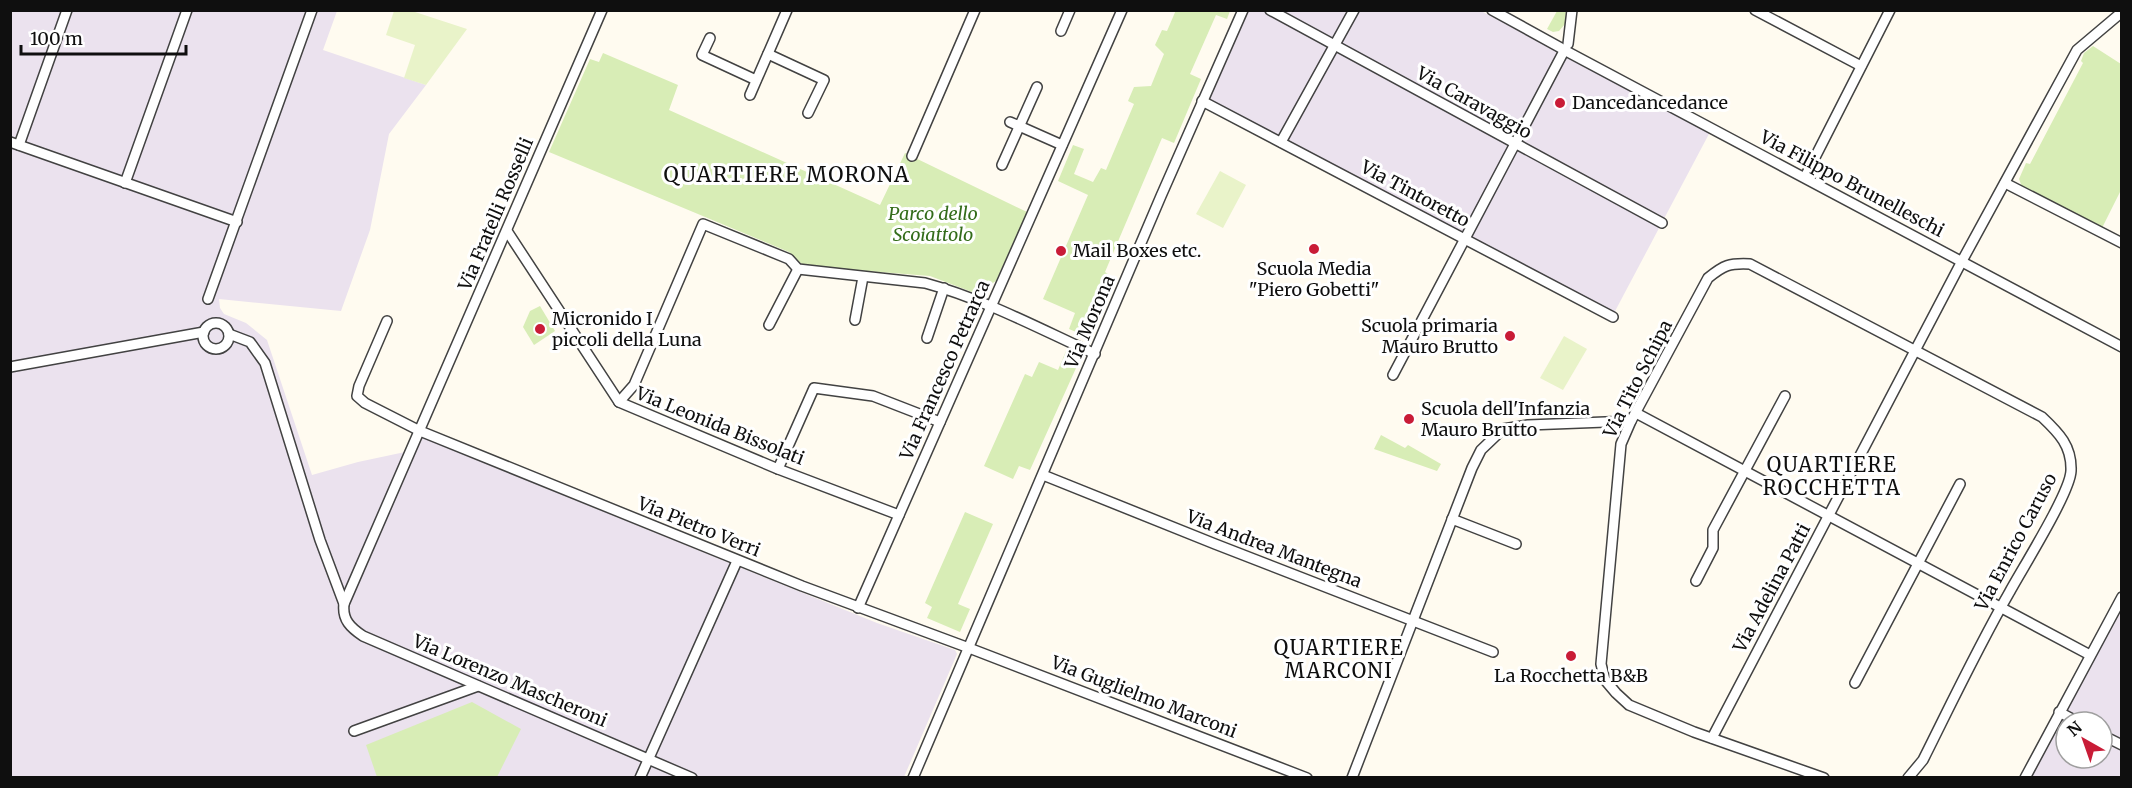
<svg xmlns="http://www.w3.org/2000/svg" width="2132" height="788" font-family="Merriweather,serif">
<style>
.industrial{fill:#ebe2ee;fill-rule:evenodd}
.green{fill:#d8edb6}
.pitch{fill:#e9f3c9}
.lines{fill:none;stroke-linecap:round;stroke-linejoin:round}
.minor-casing{stroke:#424242;stroke-width:12}
.minor{stroke:#fff;stroke-width:9}
.poi-dot{fill:#c91c37;stroke:#fff;stroke-width:2}
.labels{text-anchor:middle;stroke-width:6;stroke-linejoin:round;paint-order:stroke}
.street-label{font-size:18px;fill:#0f0f0f;stroke:#fff}
.poi-label{font-size:18px;fill:#0f0f0f;stroke:#fff;text-anchor:start}
.park-label{font-size:18px;font-style:italic;fill:#336c1a;stroke:#fff}
.neighbourhood-label{font-size:20px;letter-spacing:1.5px;fill:#0f0f0f;stroke:#fff}
.quarter-label{font-size:21px;letter-spacing:1.5px;fill:#0f0f0f;stroke:#fff}
</style>
<rect width="100%" height="100%" fill="#fffbf0"/>
<g class="industrial">
<path d="M 10,11 L 337,11 L 323,50 L 426,85 L 389,134 L 370,230 L 341,311 L 219,299 L 220,308 L 224,314 L 246,323 L 267,340 L 312,475 L 358,462 L 405,452 L 413,434 L 877,623 L 955,650 L 957,654 L 904,777 L 11,777 Z"/>
<path d="M 1249,11 L 1481,11 L 1710,132 L 1613,315 L 1207,99 Z"/>
<path d="M 2121,606 L 2121,777 L 2031,777 ZM 2066,722 L 2102,722 L 2102,758 L 2066,758 Z"/>
</g>
<g class="green">
<path d="M 1176,10 L 1230,11 L 1227,19 L 1216,15 L 1190,74 L 1201,79 L 1174,143 L 1162,138 L 1105,272 L 1109,275 L 1083,335 L 1069,329 L 1075,313 L 1043,299 L 1088,195 L 1058,181 L 1073,145 L 1084,149 L 1074,174 L 1093,182 L 1101,168 L 1106,170 L 1134,104 L 1128,101 L 1134,87 L 1151,86 L 1164,54 L 1155,45 L 1162,30 L 1167,31 Z"/>
<path d="M 1557,11 L 1566,11 L 1565,24 L 1559,31 L 1553,32 L 1547,29 Z"/>
<path d="M 2093,46 L 2121,64 L 2121,190 L 2102,228 L 2022,187 L 2019,179 L 2026,163 L 2030,164 L 2083,63 L 2081,61 L 2084,53 Z"/>
<path d="M 603,53 L 678,85 L 669,110 L 880,205 L 905,153 L 1027,212 L 996,281 L 978,292 L 972,292 L 930,276 L 804,266 L 789,252 L 549,152 L 590,59 L 599,62 Z"/>
<path d="M 540,306 L 555,331 L 534,345 L 523,327 L 530,311 Z"/>
<path d="M 1066,351 L 1081,357 L 1030,470 L 1019,466 L 1013,479 L 984,466 L 1025,374 L 1032,377 L 1039,362 L 1058,370 Z"/>
<path d="M 1381,435 L 1405,448 L 1408,445 L 1441,464 L 1437,471 L 1374,449 Z"/>
<path d="M 965,512 L 993,524 L 958,604 L 970,609 L 960,632 L 927,618 L 932,607 L 925,603 Z"/>
<path d="M 472,702 L 521,729 L 497,777 L 377,777 L 366,745 Z"/>
</g>
<g class="pitch">
<path d="M 394,11 L 412,11 L 467,29 L 426,85 L 404,78 L 415,45 L 386,35 Z"/>
<path d="M 1220,171 L 1246,185 L 1223,228 L 1196,214 Z"/>
<path d="M 1564,336 L 1587,349 L 1563,390 L 1540,378 Z"/>
</g>
<g class="lines">
<g class="minor-casing">
<g id="minor">
<path d="M 602,10 L 344,604 C 342,620 351,628 363,636 L 692,778"/>
<path d="M 1270,10 L 1662,223"/>
<path d="M 1492,10 L 1561,48"/>
<path d="M 1755,10 L 1861,66"/>
<path d="M 1061,31 L 1070,10"/>
<path d="M 710,38 L 702,55 L 756,80"/>
<path d="M 1568,44 L 1572,10"/>
<path d="M 1566,51 L 2122,347"/>
<path d="M 768,54 L 824,80 L 808,113"/>
<path d="M 750,95 L 787,10"/>
<path d="M 1202,101 L 1613,317"/>
<path d="M 1010,122 L 1062,145"/>
<path d="M 10,142 L 237,222"/>
<path d="M 1281,142 L 1354,10"/>
<path d="M 19,145 L 67,10"/>
<path d="M 912,156 L 975,10"/>
<path d="M 1002,165 L 1037,87"/>
<path d="M 1805,177 L 1890,10"/>
<path d="M 125,183 L 187,10"/>
<path d="M 2005,183 L 2122,243"/>
<path d="M 507,231 L 619,402 L 778,469 L 899,515"/>
<path d="M 208,299 L 312,10"/>
<path d="M 855,320 L 863,277"/>
<path d="M 387,321 L 359,386 L 357,396 L 365,403 L 420,431 L 802,586 L 969,648 L 1307,778"/>
<circle cx="216" cy="336" r="13"/>
<path d="M 769,325 L 798,269"/>
<path d="M 229,334 L 250,342 L 265,363 L 320,540 L 344,604"/>
<path d="M 927,338 L 944,288"/>
<path d="M 10,367 L 204,332"/>
<path d="M 1393,375 L 1564,51"/>
<path d="M 619,402 L 634,385 L 703,224 L 789,259 L 798,269 L 925,283 C 984,299 1040,329 1095,354"/>
<path d="M 1636,413 L 2090,655"/>
<path d="M 778,469 L 814,388 L 873,396 L 940,422"/>
<path d="M 1043,475 L 1215,544 L 1493,652"/>
<path d="M 1452,519 L 1516,544"/>
<path d="M 1696,581 L 1713,548 L 1713,530 L 1785,396"/>
<path d="M 858,608 L 1122,10"/>
<path d="M 1855,683 L 1960,484"/>
<path d="M 2059,712 L 2078,722"/>
<path d="M 354,731 L 478,686"/>
<path d="M 2102,735 L 2122,745"/>
<path d="M 1712,738 L 1962,261 L 2077,50 L 2122,12"/>
<path d="M 640,778 L 737,561"/>
<path d="M 913,778 L 1161,196 L 1243,10"/>
<path d="M 1352,778 L 1472,468 L 1481,450 L 1503,429 L 1528,425 L 1631,421"/>
<path d="M 1824,778 L 1694,732 L 1629,705 L 1616,693 L 1605,680 L 1601,664 L 1621,444 L 1631,421 L 1708,278 C 1724,265 1729,263 1750,264 L 2042,417 C 2059,433 2072,446 2071,471 C 2070,493 2022,569 2009,593 C 1978,647 1951,704 1923,760 L 1908,778"/>
<path d="M 2025,778 L 2122,597"/>
</g>
</g>
<use href="#minor" class="minor"/>
</g>
<g class="poi-dot">
<circle cx="1560" cy="103" r="6"/>
<circle cx="1314" cy="249" r="6"/>
<circle cx="1061" cy="251" r="6"/>
<circle cx="540" cy="329" r="6"/>
<circle cx="1510" cy="336" r="6"/>
<circle cx="1409" cy="419" r="6"/>
<circle cx="1571" cy="656" r="6"/>
</g>
<g class="labels">
<g class="street-label">
<text transform="translate(1474 103) rotate(29)" y="6">Via Caravaggio</text>
<text transform="translate(1852 184) rotate(28)" y="6">Via Filippo Brunelleschi</text>
<text transform="translate(1415 194) rotate(28)" y="6">Via Tintoretto</text>
<text transform="translate(496 214) rotate(-67)" y="6">Via Fratelli Rosselli</text>
<text transform="translate(1090 322) rotate(-67)" y="6">Via Morona</text>
<text transform="translate(945 370) rotate(-66)" y="6">Via Francesco Petrarca</text>
<text transform="translate(1638 379) rotate(-63)" y="6">Via Tito Schipa</text>
<text transform="translate(720 426) rotate(22)" y="6">Via Leonida Bissolati</text>
<text transform="translate(699 527) rotate(22)" y="6">Via Pietro Verri</text>
<text transform="translate(2016 542) rotate(-62)" y="6">Via Enrico Caruso</text>
<text transform="translate(1274 549) rotate(21)" y="6">Via Andrea Mantegna</text>
<text transform="translate(1772 588) rotate(-62)" y="6">Via Adelina Patti</text>
<text transform="translate(510 681) rotate(23)" y="6">Via Lorenzo Mascheroni</text>
<text transform="translate(1144 697) rotate(21)" y="6">Via Guglielmo Marconi</text>
</g>
<g class="poi-label">
<text x="1572" y="109">Dancedancedance</text>
<text x="1073" y="257">Mail Boxes etc.</text>
<text x="1314" y="275" text-anchor="middle">Scuola Media<tspan x="1314" dy="21">"Piero Gobetti"</tspan></text>
<text x="552" y="325">Micronido I<tspan x="552" dy="21">piccoli della Luna</tspan></text>
<text x="1498" y="332" text-anchor="end">Scuola primaria<tspan x="1498" dy="21">Mauro Brutto</tspan></text>
<text x="1421" y="415">Scuola dell'Infanzia<tspan x="1421" dy="21">Mauro Brutto</tspan></text>
<text x="1571" y="682" text-anchor="middle">La Rocchetta B&amp;B</text>
</g>
<g class="park-label">
<text x="933" y="220">Parco dello<tspan x="933" dy="21">Scoiattolo</tspan></text>
</g>
<g class="neighbourhood-label">
<text x="1832" y="472">QUARTIERE<tspan x="1832" dy="23">ROCCHETTA</tspan></text>
<text x="1339" y="655">QUARTIERE<tspan x="1339" dy="23">MARCONI</tspan></text>
</g>
<g class="quarter-label">
<text x="787" y="182">QUARTIERE MORONA</text>
</g>
</g>
<rect width="2132" height="788" fill="none" stroke="#0f0f0f" stroke-width="24"/>
<g transform="translate(2084 740) rotate(320)"><circle r="28" fill="#ffffff" stroke="#9f9f9f" stroke-width="1.5"/>
<path d="M0-4.5L10 22L0 15L-10 22Z" fill="#c91c37"/>
<text y="-9" font-size="16" font-weight="bold" text-anchor="middle" fill="#0f0f0f">N</text>
</g>
<path d="M21 45v9h165v-9" fill="none" stroke="#0f0f0f" stroke-width="3"/>
<text x="30" y="45" font-size="18" fill="#0f0f0f" stroke="#ffffff" stroke-width="4.5" paint-order="stroke">100 m</text>
</svg>
